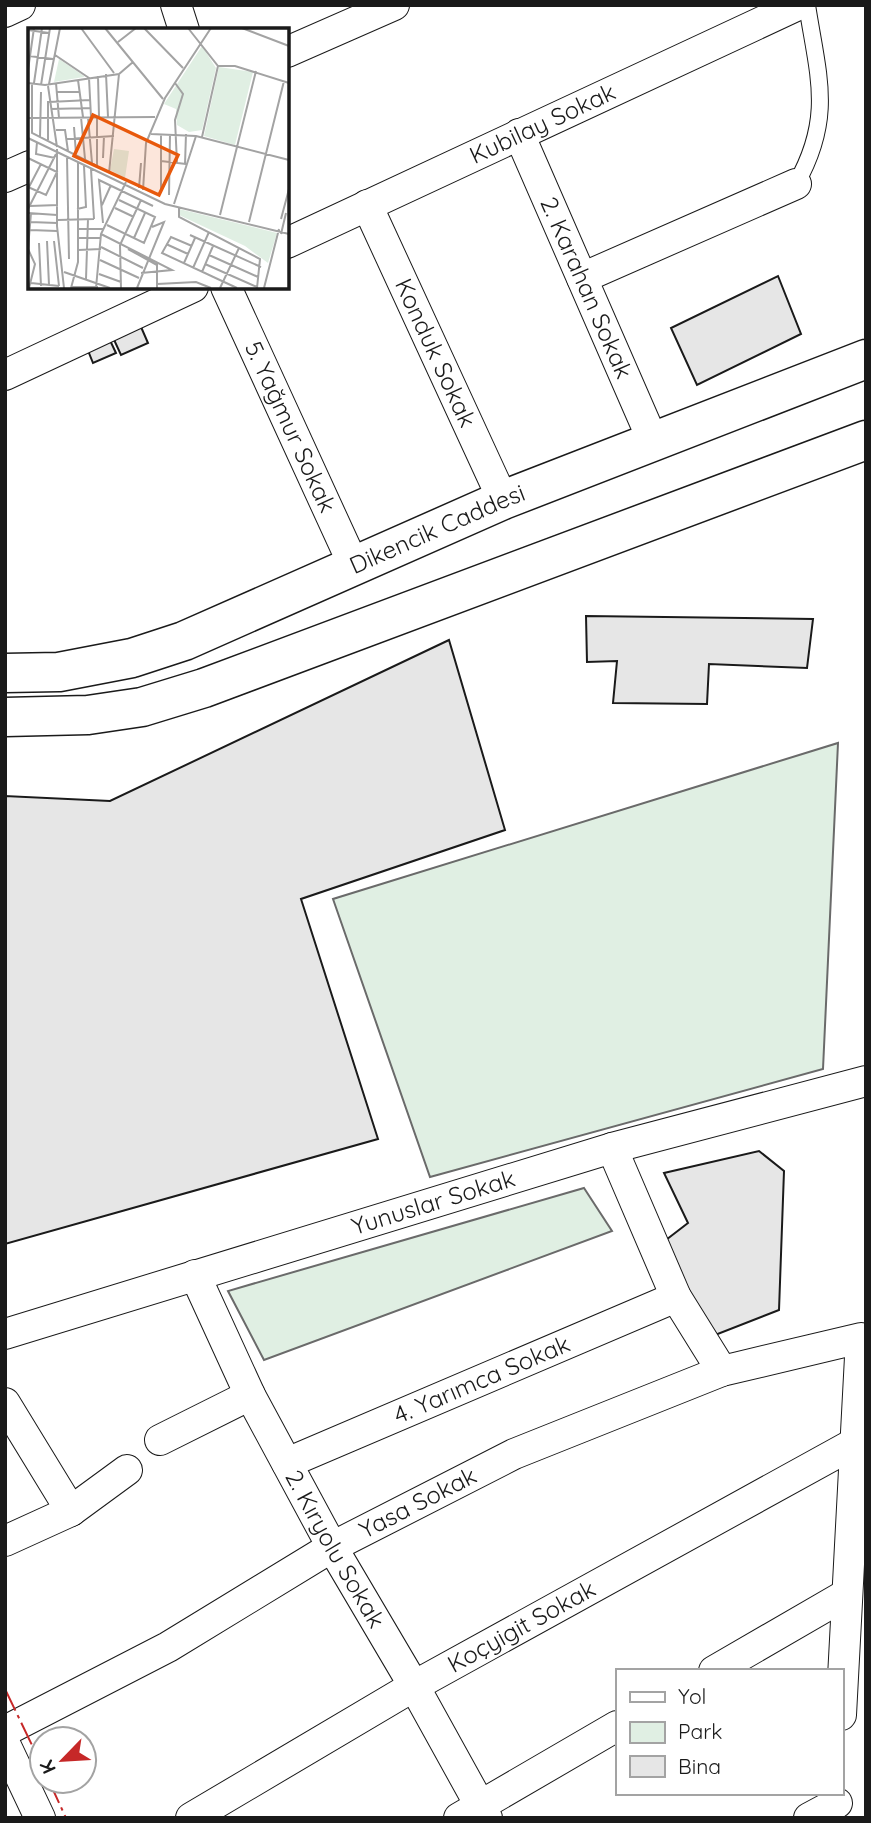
<svg xmlns="http://www.w3.org/2000/svg" width="871" height="1823" font-family="Quicksand,sans-serif">
<style>
.green{fill:#e0efe3;stroke:#6a6a6a;stroke-width:2}
.building{fill:#e6e6e6;stroke:#1a1a1a;stroke-width:2}
.lines{fill:none;stroke-linecap:round;stroke-linejoin:round}
.service-casing{stroke:#1a1a1a;stroke-width:18}
.minor-casing{stroke:#1a1a1a;stroke-width:32}
.secondary-casing{stroke:#1a1a1a;stroke-width:41}
.service{stroke:#fff;stroke-width:16}
.minor{stroke:#fff;stroke-width:30}
.secondary{stroke:#fff;stroke-width:38}
.power{stroke:#c62828;stroke-width:2;stroke-dasharray:24 5 3.5 5;stroke-linecap:butt}
.labels{text-anchor:middle;stroke-width:5;stroke-linejoin:round;paint-order:stroke}
.street-label{font-size:24px;fill:#1a1a1a;stroke:#fff}
.inset-road{fill:none;stroke:#a3a3a3;stroke-width:2}
.view{fill:#e8590c;fill-opacity:0.15;stroke:#e8590c;stroke-width:3.5}
.inset-edge{fill:none;stroke:#1a1a1a;stroke-width:3.5}
</style>
<rect width="100%" height="100%" fill="#fff"/>
<g class="green">
<path d="M 838,743 L 823,1069 L 430,1177 L 333,899 Z"/>
<path d="M 584,1188 L 612,1231 L 264,1360 L 228,1291 Z"/>
</g>
<g class="building">
<path d="M 778,276 L 801,334 L 697,385 L 671,328 Z"/>
<path d="M 138,320 L 148,343 L 121,355 L 110,331 Z"/>
<path d="M 107,334 L 116,353 L 93,363 L 85,343 Z"/>
<path d="M 586,616 L 813,619 L 807,668 L 709,664 L 707,704 L 613,703 L 617,661 L 587,662 Z"/>
<path d="M 449,640 L 505,830 L 301,899 L 378,1139 L 5,1244 L 5,796 L 110,801 Z"/>
<path d="M 759,1151 L 784,1171 L 779,1310 L 710,1337 L 662,1243 L 688,1223 L 664,1173 Z"/>
</g>
<g class="lines">
<g class="service-casing">
<path id="service" d="M 796,184 C 834,117 818,76 807,5"/>
</g>
<g class="minor-casing">
<g id="minor">
<path d="M 176,5 L 184,30"/>
<path d="M 5,12 L 20,5"/>
<path d="M 287,52 L 394,5"/>
<path id="s1" d="M 519,134 L 653,441"/>
<path d="M 5,177 L 30,166"/>
<path id="s2" d="M 367,205 L 503,500"/>
<path id="s3" d="M 287,243 L 798,5"/>
<path d="M 582,278 L 796,184"/>
<path id="s4" d="M 226,287 L 354,566"/>
<path d="M 5,375 L 193,287"/>
<path d="M 612,1148 L 676,1297 L 722,1371"/>
<path id="s5" d="M 195,1275 L 250,1395 L 332,1547 L 414,1686 L 487,1818"/>
<path id="s6" d="M 5,1334 L 612,1148 L 866,1081"/>
<path d="M 5,1403 L 71,1511"/>
<path d="M 160,1440 L 250,1395"/>
<path id="s7" d="M 287,1463 L 676,1297"/>
<path d="M 5,1541 L 71,1511 L 127,1470"/>
<path d="M 714,1671 L 847,1594"/>
<path id="s8" d="M 5,1731 L 168,1647 L 332,1547 L 514,1454 L 722,1371 L 861,1338 L 841,1715"/>
<path d="M 5,1744 L 40,1818"/>
<path id="s9" d="M 191,1818 L 414,1686 L 855,1443"/>
<path d="M 459,1818 L 617,1726"/>
<path d="M 809,1818 L 837,1803"/>
</g>
</g>
<g class="secondary-casing">
<g id="secondary">
<path id="s10" d="M 5,673 L 59,672 L 132,658 L 184,641 L 503,500 L 866,359"/>
<path d="M 5,717 L 88,715 L 142,707 L 204,688 L 866,440"/>
</g>
</g>
<use href="#service" class="service"/>
<use href="#minor" class="minor"/>
<use href="#secondary" class="secondary"/>
<g class="power">
<path d="M 5,1689 L 42,1766"/>
<path d="M 49,1781 L 66,1818"/>
</g>
</g>
<g class="labels">
<g class="street-label">
<text dy="8" stroke="none"><textPath href="#s3" startOffset="282">Kubilay Sokak</textPath></text>
<text dy="8" stroke="none"><textPath href="#s1" startOffset="168">2. Karahan Sokak</textPath></text>
<text dy="8" stroke="none"><textPath href="#s2" startOffset="163">Konduk Sokak</textPath></text>
<text dy="8" stroke="none"><textPath href="#s4" startOffset="154">5. Yağmur Sokak</textPath></text>
<text dy="8" stroke="none"><textPath href="#s10" startOffset="460">Dikencik Caddesi</textPath></text>
<text dy="8" stroke="none"><textPath href="#s6" startOffset="448">Yunuslar Sokak</textPath></text>
<text dy="8" stroke="none"><textPath href="#s7" startOffset="212">4. Yarımca Sokak</textPath></text>
<text dy="8" stroke="none"><textPath href="#s8" startOffset="472">Yasa Sokak</textPath></text>
<text dy="8" stroke="none"><textPath href="#s5" startOffset="308">2. Kıryolu Sokak</textPath></text>
<text dy="8" stroke="none"><textPath href="#s9" startOffset="382">Koçyigit Sokak</textPath></text>
</g>
</g>
<g transform="translate(28 28)">
<rect width="261" height="261" fill="#fff"/>
<path d="M 174,18 L 188,40 L 174,102 L 161,104 L 149,97 L 148,81 L 136,76 ZM 31,31 L 56,48 L 56,49 L 26,54 ZM 191,39 L 225,44 L 207,117 L 176,108 ZM 86,121 L 101,123 L 97,150 L 82,142 ZM 151,181 L 249,205 L 240,235 L 217,218 L 151,187 Z" fill="#e0efe3"/>
<path class="inset-road" d="M 53,0 L 86,45M 77,0 L 135,71M 116,0 L 155,40M 160,0 L 190,38 L 207,38 L 261,55M 214,0 L 261,18M 0,2 L 21,5M 90,14 L 108,0M 27,27 L 61,50 L 63,89M 1,28 L 25,31M 0,42 L 6,0M 78,46 L 80,89M 70,48 L 71,88M 50,52 L 55,89M 0,55 L 17,57 L 91,46 L 105,34M 4,55 L 4,105 L 69,138 L 69,89M 6,55 L 14,0M 28,55 L 31,90M 147,55 L 155,66 L 147,92 L 149,135M 21,56 L 32,0M 13,57 L 22,0M 20,58 L 29,119M 28,64 L 51,64M 21,74 L 62,72M 23,81 L 63,80M 53,89 L 57,131M 60,89 L 64,135M 0,90 L 127,89M 0,90 L 0,55M 46,99 L 48,126M 28,102 L 37,102 L 40,123M 123,106 L 168,108 L 261,132M 133,107 L 133,164M 12,109 L 13,64M 174,109 L 190,38M 0,110 L 137,176 L 261,206M 39,111 L 86,108M 20,112 L 20,73M 9,114 L 8,126 L 27,130M 29,121 L 29,198 L 36,260M 39,129 L 41,231M 0,130 L 29,144 L 18,167 L 0,159M 75,130 L 76,108M 133,133 L 158,136M 157,136 L 158,106M 63,141 L 66,191M 81,145 L 91,46M 1,159 L 13,136M 111,160 L 113,135M 115,162 L 118,115 L 137,70 L 183,0M 141,167 L 142,106M 146,176 L 168,108M 74,177 L 83,157M 2,178 L 30,177M 87,180 L 106,189M 151,180 L 151,189 L 232,231 L 229,260M 0,181 L 28,126M 49,181 L 58,179 L 56,138M 0,185 L 29,187M 192,187 L 228,43M 253,191 L 261,161M 30,192 L 66,191M 2,194 L 29,195M 221,194 L 256,53M 75,195 L 71,152 L 125,178M 79,197 L 116,215 L 127,189 L 91,172M 50,201 L 75,201M 2,202 L 29,203M 73,206 L 144,242 L 113,245M 253,206 L 258,185M 162,207 L 233,239M 50,210 L 72,210M 106,210 L 117,185M 19,213 L 21,257M 26,213 L 31,258M 11,215 L 13,258M 138,216 L 160,226M 164,218 L 143,209 L 134,225 L 209,260M 73,219 L 115,240M 100,221 L 129,237M 50,222 L 73,221M 181,227 L 230,249M 72,232 L 111,250M 156,235 L 167,210M 177,236 L 229,259M 165,240 L 181,204M 36,244 L 82,260M 174,244 L 185,218M 71,246 L 93,254M 58,251 L 60,191M 3,255 L 31,258M 129,256 L 168,254 L 183,260M 44,259 L 70,259M 1,260 L 7,236 L 0,221 L 3,185M 43,260 L 50,234 L 50,134M 68,260 L 73,206 L 98,154M 93,260 L 92,217 L 113,172M 109,260 L 136,194 L 124,199M 129,260 L 129,235M 192,260 L 211,220M 236,260 L 251,201"/>
<path class="view" d="M 65,87 L 150,127 L 131,167 L 46,128 Z"/>
<rect width="261" height="261" class="inset-edge"/>
</g>
<rect width="871" height="1823" fill="none" stroke="#1a1a1a" stroke-width="14"/>
<rect x="616" y="1669" width="228" height="126" fill="#ffffff" stroke="#a3a3a3" stroke-width="2"/>
<rect x="630" y="1692" width="35" height="10" fill="#ffffff" stroke="#a3a3a3" stroke-width="2"/>
<text x="678" y="1704" font-size="21" fill="#1a1a1a">Yol</text>
<rect x="630" y="1722" width="35" height="21" fill="#e0efe3" stroke="#a3a3a3" stroke-width="2"/>
<text x="678" y="1739" font-size="21" fill="#1a1a1a">Park</text>
<rect x="630" y="1756" width="35" height="21" fill="#e6e6e6" stroke="#a3a3a3" stroke-width="2"/>
<text x="678" y="1774" font-size="21" fill="#1a1a1a">Bina</text>
<g transform="translate(63 1760) rotate(245)"><circle r="33" fill="#ffffff" stroke="#a3a3a3" stroke-width="2"/>
<path d="M0-5L12 26L0 18L-12 26Z" fill="#c62828"/>
<text y="-10" font-size="19" font-weight="bold" text-anchor="middle" fill="#1a1a1a">K</text>
</g>
</svg>
